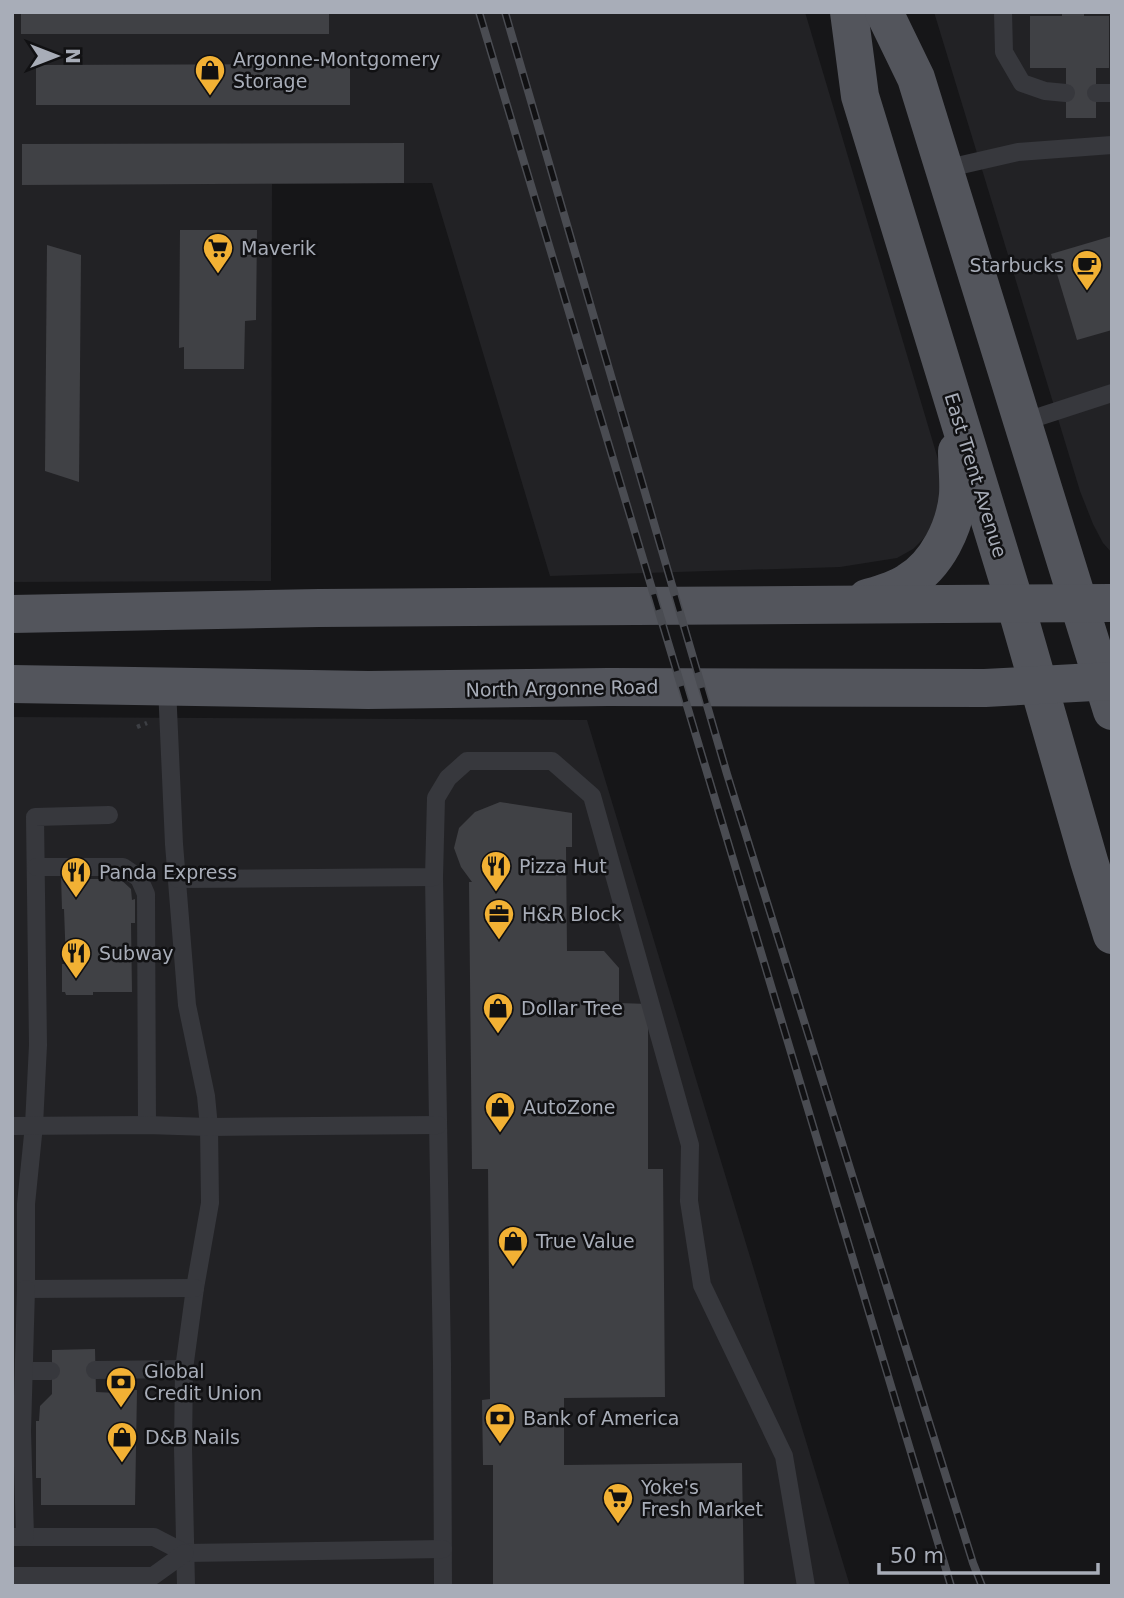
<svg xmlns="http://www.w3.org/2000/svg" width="1124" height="1598" font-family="'DejaVu Sans',sans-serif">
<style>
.built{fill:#222225}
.building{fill:#404145}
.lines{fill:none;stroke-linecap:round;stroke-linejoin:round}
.path{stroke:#3d3f44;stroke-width:4.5;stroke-dasharray:3.5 5;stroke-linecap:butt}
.lane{stroke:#37383d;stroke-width:18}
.primary{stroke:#53555c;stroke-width:38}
.rail-casing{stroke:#4a4c52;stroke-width:8}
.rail{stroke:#111113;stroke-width:5;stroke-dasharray:16;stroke-linecap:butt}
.labels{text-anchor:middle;stroke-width:5;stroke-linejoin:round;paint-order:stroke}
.poi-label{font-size:19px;fill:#a8adb8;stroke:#111113;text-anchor:start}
.street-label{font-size:19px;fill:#a8adb8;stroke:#111113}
</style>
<rect width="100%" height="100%" fill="#161618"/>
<g class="built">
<path d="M 12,12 L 805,12 L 943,476 L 943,501 L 926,536 L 913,549 L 897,558 L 840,567 L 550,576 L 432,183 L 272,184 L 271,581 L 12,582 Z"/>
<path d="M 934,12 L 1112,12 L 1112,553 L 1103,543 L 1093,524 L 1080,491 Z"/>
<path d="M 12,717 L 587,720 L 850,1586 L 12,1586 Z"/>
</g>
<g class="building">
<rect x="21" y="12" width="308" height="22"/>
<path d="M 1062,12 L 1084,12 L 1084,16 L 1109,16 L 1109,68 L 1096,68 L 1096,118 L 1066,118 L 1066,68 L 1030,68 L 1030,16 L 1062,16 Z"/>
<path d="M 350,64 L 350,105 L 36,105 L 36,65 Z"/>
<path d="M 404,143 L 404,183 L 22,185 L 22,144 Z"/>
<path d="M 180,230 L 257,230 L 256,320 L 245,321 L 244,369 L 184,369 L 184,347 L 179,348 Z"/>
<path d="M 1112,236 L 1112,330 L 1077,340 L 1051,254 Z"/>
<path d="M 47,245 L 81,255 L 79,482 L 45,471 Z"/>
<path d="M 500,802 L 572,813 L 572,847 L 566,847 L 567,951 L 604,951 L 619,968 L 619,1003 L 648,1004 L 648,1169 L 663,1169 L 665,1397 L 564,1398 L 564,1465 L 742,1463 L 744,1586 L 493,1586 L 493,1465 L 483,1465 L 482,1400 L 490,1399 L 488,1169 L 472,1169 L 469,882 L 472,882 L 461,867 L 454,848 L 459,828 L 475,812 Z"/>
<path d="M 100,874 L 119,874 L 119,878 L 131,889 L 132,900 L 135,899 L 135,923 L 131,923 L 132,992 L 93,992 L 93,995 L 66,995 L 65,992 L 62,992 L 62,964 L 66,964 L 64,909 L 62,909 L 61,876 L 89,876 L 90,879 L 100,879 Z"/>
<path d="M 95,1349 L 96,1392 L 117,1393 L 118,1390 L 137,1390 L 135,1505 L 41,1505 L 41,1478 L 36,1478 L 36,1421 L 39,1421 L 40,1406 L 52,1394 L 52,1350 Z"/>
</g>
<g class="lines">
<path class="path" d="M 137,727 L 147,723"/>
<g class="lane">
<path d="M 1003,12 L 1004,52 L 1022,83 L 1045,91 L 1066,93"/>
<path d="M 1096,93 L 1112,93"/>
<path d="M 944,169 L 1018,152 L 1112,145"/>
<path d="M 1023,422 L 1112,393"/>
<path d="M 167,687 L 174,844 L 187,1005 L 206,1096 L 209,1127 L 210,1203 L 195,1288 L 184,1369 L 183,1448 L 186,1586"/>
<path d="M 109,815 L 35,817 L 38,1045 L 34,1125 L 26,1204 L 26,1289 L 195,1288"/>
<path d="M 36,867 L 123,867 L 139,878 L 146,894 L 147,1125"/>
<path d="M 434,877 L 442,1364 L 443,1586"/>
<path d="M 178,879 L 434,877 L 436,798 L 448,778 L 467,761 L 552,761 L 592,796 L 690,1145 L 689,1201 L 702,1285 L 784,1456 L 806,1586"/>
<path d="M 12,1126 L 147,1125 L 209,1127 L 438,1125"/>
<path d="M 95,1370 L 184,1369"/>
<path d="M 25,1371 L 51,1371"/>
<path d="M 12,1537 L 154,1537 L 185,1553 L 443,1549"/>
<path d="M 25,1537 L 22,1431 L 26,1289"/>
<path d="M 12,1576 L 153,1576 L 185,1553"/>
</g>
<g class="primary">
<path d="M 849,12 L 860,96 L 1015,603 L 1089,861 L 1112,935"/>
<path d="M 884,12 L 916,78 L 1112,711"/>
<path d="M 867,598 C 881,594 896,590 908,582 C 937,565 955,527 958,495 C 959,480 957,465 957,451"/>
<path d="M 12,614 L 319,608 L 1112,603"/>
<path d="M 12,684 L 368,690 L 608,687 L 985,688 L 1112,681"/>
</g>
<g class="rail-casing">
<g id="rail">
<path d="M 479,12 L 951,1586"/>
<path d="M 505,12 L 727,774 L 973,1563 L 982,1586"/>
</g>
</g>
<use href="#rail" class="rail"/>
</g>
<defs>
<g id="shop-pin" transform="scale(1.575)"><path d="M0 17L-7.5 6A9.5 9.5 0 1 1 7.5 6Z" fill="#f2b134" stroke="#111113"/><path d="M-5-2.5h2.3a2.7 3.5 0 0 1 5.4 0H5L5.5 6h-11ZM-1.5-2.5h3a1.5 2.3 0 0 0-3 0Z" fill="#111"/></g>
<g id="supermarket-pin" transform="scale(1.575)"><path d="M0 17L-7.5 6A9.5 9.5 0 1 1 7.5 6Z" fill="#f2b134" stroke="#111113"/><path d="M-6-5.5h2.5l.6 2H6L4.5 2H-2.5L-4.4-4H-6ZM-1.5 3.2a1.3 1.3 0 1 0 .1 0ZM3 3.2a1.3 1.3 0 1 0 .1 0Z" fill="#111"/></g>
<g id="cafe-pin" transform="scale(1.575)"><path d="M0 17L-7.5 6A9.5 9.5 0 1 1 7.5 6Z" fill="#f2b134" stroke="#111113"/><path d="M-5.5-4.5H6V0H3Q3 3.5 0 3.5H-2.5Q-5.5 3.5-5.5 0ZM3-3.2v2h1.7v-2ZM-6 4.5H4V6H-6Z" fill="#111"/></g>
<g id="restaurant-pin" transform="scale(1.575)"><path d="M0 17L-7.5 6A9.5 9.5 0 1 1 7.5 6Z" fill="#f2b134" stroke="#111113"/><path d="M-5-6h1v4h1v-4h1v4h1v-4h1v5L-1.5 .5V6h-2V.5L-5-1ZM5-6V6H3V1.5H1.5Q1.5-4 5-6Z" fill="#111"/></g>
<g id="office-pin" transform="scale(1.575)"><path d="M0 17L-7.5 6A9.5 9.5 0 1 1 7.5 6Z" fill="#f2b134" stroke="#111113"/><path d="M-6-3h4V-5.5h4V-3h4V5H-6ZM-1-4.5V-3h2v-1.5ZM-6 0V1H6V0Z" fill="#111"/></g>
<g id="bank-pin" transform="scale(1.575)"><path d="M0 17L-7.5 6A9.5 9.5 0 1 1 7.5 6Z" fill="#f2b134" stroke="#111113"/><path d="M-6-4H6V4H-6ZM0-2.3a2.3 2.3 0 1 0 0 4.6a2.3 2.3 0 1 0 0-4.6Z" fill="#111"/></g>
</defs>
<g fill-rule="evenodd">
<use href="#shop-pin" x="210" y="70"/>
<use href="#supermarket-pin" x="218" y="248"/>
<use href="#cafe-pin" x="1087" y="265"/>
<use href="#restaurant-pin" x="496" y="866"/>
<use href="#restaurant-pin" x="76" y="872"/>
<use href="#office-pin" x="499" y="914"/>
<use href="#restaurant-pin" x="76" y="953"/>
<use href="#shop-pin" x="498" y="1008"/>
<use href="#shop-pin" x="500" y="1107"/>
<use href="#shop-pin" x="513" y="1241"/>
<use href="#bank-pin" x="121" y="1382"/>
<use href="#bank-pin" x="500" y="1418"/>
<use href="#shop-pin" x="122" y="1437"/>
<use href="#supermarket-pin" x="618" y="1498"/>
</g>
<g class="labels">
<g class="poi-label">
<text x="233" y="66">Argonne-Montgomery<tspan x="233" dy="22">Storage</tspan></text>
<text x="241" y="255">Maverik</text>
<text x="1064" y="272" text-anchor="end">Starbucks</text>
<text x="519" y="873">Pizza Hut</text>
<text x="99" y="879">Panda Express</text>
<text x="522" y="921">H&amp;R Block</text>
<text x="99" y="960">Subway</text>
<text x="521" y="1015">Dollar Tree</text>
<text x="523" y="1114">AutoZone</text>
<text x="536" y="1248">True Value</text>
<text x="144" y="1378">Global<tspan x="144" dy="22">Credit Union</tspan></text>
<text x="523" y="1425">Bank of America</text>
<text x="145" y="1444">D&amp;B Nails</text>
<text x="641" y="1494">Yoke's<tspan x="641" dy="22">Fresh Market</tspan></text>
</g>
<g class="street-label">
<text transform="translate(976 475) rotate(73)" y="7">East Trent Avenue</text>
<text transform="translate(562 688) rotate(-1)" y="7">North Argonne Road</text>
</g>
</g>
<rect width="1124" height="1598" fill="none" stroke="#a8adb8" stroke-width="28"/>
<g transform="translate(56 56) rotate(90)" stroke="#111113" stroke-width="5" paint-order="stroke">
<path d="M0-5L12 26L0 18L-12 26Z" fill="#a8adb8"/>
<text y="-10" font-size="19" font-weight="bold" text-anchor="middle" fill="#a8adb8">N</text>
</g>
<path d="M879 1563v10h219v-10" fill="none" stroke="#a8adb8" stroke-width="3.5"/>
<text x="890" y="1563" font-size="21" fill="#a8adb8" stroke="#111113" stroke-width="5" paint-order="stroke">50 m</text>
</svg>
